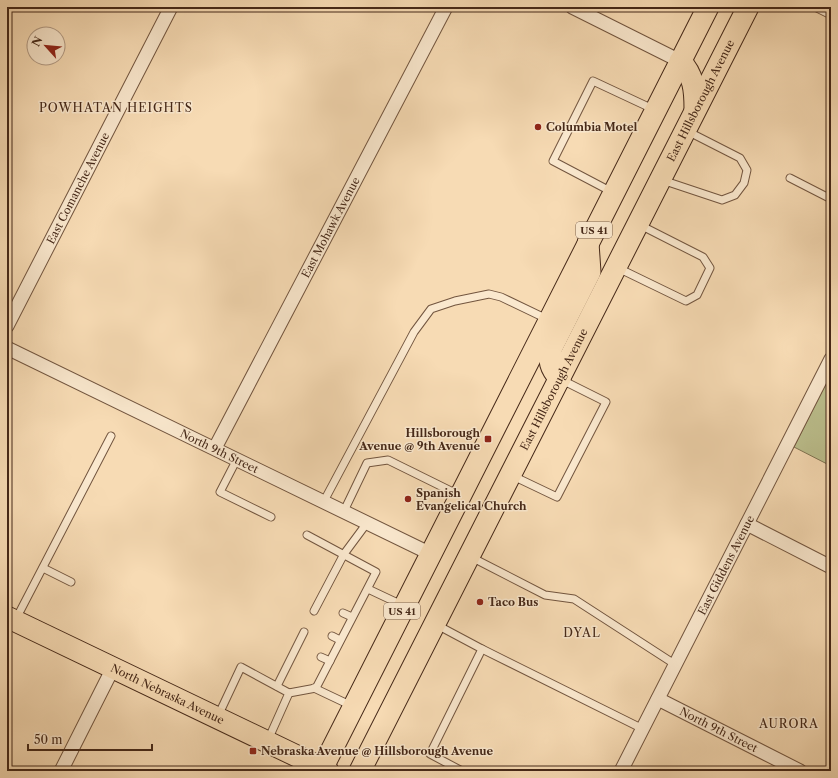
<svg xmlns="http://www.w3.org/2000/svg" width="838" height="778" font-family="'Libre Caslon Text',serif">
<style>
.park{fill:#bcc08e;stroke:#807453}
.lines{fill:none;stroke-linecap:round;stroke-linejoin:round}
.lane-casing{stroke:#72553f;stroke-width:9}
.street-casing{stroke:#72553f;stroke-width:15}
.primary-casing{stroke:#452818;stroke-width:23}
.lane{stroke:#fae8ce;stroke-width:7}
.street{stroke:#fae8ce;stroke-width:13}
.primary{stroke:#f7dbb4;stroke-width:21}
.poi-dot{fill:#8f2418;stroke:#fae8ce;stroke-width:1.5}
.labels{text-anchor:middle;stroke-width:3;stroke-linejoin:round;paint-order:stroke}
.shield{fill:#fae8ce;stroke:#7b624f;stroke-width:1}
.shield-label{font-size:10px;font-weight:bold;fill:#452818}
.street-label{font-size:11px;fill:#452818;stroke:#fae8ce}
.poi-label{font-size:11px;font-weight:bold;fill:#452818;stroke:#fae8ce;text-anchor:start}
.neighbourhood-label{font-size:12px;letter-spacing:1px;fill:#452818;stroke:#fae8ce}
</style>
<rect width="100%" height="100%" fill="#f7dbb4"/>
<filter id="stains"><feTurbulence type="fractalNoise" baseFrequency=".005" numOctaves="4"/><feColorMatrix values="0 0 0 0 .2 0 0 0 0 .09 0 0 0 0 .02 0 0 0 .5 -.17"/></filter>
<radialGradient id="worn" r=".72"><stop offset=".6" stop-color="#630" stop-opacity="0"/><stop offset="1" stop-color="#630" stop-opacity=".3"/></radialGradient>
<path class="park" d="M 831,373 L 831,466 L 794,447 Z"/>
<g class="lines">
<g class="lane-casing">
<g id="lane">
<path d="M 815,7 L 831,15"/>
<path d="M 790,178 L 831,199"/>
<path d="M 662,180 L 722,200 L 735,195 L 744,183 L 747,170 L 740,158 L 687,131"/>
<path d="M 612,192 L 553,161 L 593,81 L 655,110"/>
<path d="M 618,268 L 686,301 L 697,295 L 710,268 L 703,257 L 640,225"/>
<path d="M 237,459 L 220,492 L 271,517"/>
<path d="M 513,476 L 557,497 L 606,402 L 562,380"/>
<path d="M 324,501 L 414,332 L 431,309 L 455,301 L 489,294 L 501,297 L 549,320"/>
<path d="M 344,511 L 367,463 L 388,460 L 459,495"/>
<path d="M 471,557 L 545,595 L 574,599 L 676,665"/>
<path d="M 43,568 L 71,582"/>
<path d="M 368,589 L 402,605"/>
<path d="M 314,611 L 344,554 L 367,523"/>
<path d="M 343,613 L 352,617"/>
<path d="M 16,619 L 111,436"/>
<path d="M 437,625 L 482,649 L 430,754 L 462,771"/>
<path d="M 332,636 L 340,640"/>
<path d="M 482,649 L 643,729"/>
<path d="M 321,657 L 330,661"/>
<path d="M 277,686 L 304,632"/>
<path d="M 314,688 L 352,706"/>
<path d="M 289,693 L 316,688 L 376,572 L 307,535"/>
<path d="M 218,716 L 241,667 L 289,693 L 268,740"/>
</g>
</g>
<g class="street-casing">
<g id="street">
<path d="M 572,7 L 680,61"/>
<path id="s1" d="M 7,326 L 171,7"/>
<path id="s2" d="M 7,348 L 431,554"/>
<path id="s3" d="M 215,448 L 446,7"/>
<path d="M 747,524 L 831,567"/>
<path id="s4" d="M 658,699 L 800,771"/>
<path d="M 61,771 L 113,668"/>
<path id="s5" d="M 621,771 L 831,359"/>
</g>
</g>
<g class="primary-casing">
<g id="primary">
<path d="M 680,61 C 694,75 695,91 695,109"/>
<path d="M 560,379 C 550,368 548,361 552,347 L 590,272 L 588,243"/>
<path id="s6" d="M 7,617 L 328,771"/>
<path d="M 321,771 L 708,7"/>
<path id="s7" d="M 360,771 L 748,7"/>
</g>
</g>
<use href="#lane" class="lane"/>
<use href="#street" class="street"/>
<use href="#primary" class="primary"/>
</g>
<g class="poi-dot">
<circle cx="538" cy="127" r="4"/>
<rect x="484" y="435" width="8" height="8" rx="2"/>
<circle cx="408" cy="499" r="4"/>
<circle cx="480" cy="602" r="4"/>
<rect x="249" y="747" width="8" height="8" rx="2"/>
</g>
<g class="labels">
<g class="shield">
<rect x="576" y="222" width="36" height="16" rx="3"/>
<rect x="384" y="603" width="36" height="16" rx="3"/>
</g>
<g class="shield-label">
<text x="594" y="234">US 41</text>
<text x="402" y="615">US 41</text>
</g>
<g class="street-label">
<text dy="4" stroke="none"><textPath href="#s7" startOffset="752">East Hillsborough Avenue</textPath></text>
<text dy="4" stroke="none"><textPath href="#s1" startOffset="155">East Comanche Avenue</textPath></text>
<text dy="4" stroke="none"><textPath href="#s3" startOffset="249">East Mohawk Avenue</textPath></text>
<text dy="4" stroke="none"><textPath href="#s7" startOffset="428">East Hillsborough Avenue</textPath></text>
<text dy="4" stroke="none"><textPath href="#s2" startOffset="236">North 9th Street</textPath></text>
<text dy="4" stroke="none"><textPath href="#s5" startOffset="231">East Giddens Avenue</textPath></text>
<text dy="4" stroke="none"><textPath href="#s6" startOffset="178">North Nebraska Avenue</textPath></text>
<text dy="4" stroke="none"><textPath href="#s4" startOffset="68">North 9th Street</textPath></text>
</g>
<g class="poi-label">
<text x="546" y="131">Columbia Motel</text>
<text x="480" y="437" text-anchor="end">Hillsborough<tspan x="480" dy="13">Avenue @ 9th Avenue</tspan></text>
<text x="416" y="497">Spanish<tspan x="416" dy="13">Evangelical Church</tspan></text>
<text x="488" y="606">Taco Bus</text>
<text x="261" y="755">Nebraska Avenue @ Hillsborough Avenue</text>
</g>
<g class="neighbourhood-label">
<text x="116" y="112">POWHATAN HEIGHTS</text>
<text x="582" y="637">DYAL</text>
<text x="789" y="728">AURORA</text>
</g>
</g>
<rect width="838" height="778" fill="none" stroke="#f7dbb4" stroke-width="24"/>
<rect x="8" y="8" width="822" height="762" fill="none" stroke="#452818" stroke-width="2"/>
<rect x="12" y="12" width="814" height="754" fill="none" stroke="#452818"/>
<g transform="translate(46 46) rotate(297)"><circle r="19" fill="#fae8ce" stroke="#b29b85"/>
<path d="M0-3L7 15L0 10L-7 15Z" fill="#8f2418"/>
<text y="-6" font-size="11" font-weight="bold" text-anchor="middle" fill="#452818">N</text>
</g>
<path d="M28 744v6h124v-6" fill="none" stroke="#452818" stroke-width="2"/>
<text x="34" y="744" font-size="12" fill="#452818" stroke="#fae8ce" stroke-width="3" paint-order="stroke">50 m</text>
<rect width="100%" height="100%" filter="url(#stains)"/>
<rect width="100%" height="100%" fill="url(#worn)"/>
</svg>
